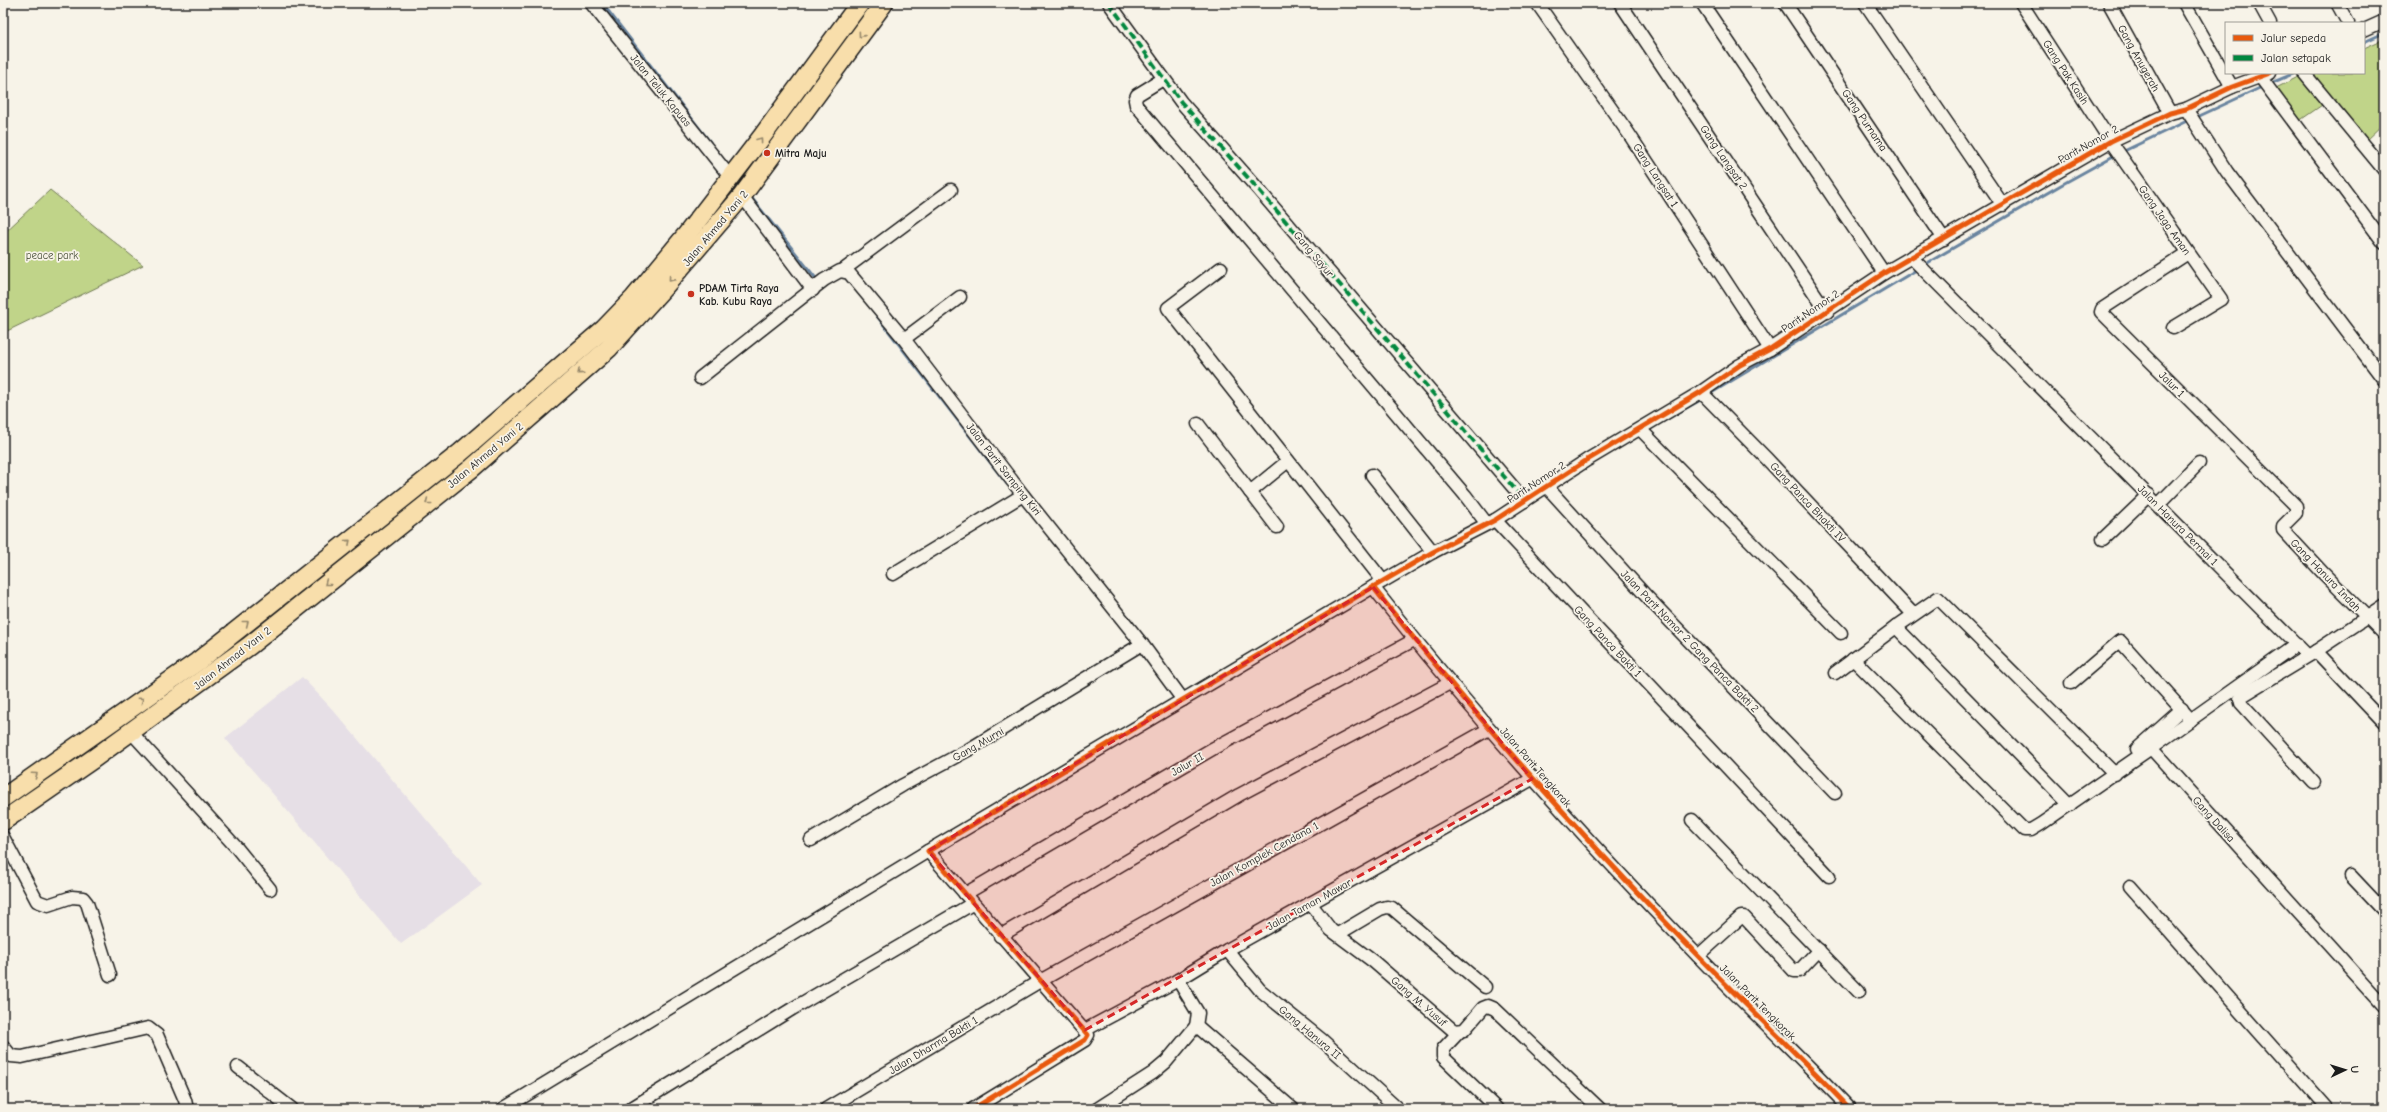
<svg xmlns="http://www.w3.org/2000/svg" width="2387" height="1112" font-family="'Comic Neue',sans-serif">
<style>
.built{fill:#e6dfe6}
.green{fill:#c0d489;stroke:#6e7852}
.lines{fill:none;stroke-linecap:round;stroke-linejoin:round}
.stream{stroke:#69849f;stroke-width:3}
.minor-casing{stroke:#1c1c1c;stroke-width:15}
.highway-casing{stroke:#1c1c1c;stroke-width:21}
.minor{stroke:#f7f3e8;stroke-width:12}
.highway{stroke:#f8deab;stroke-width:18}
.quiet{stroke:#00873e;stroke-width:4;stroke-dasharray:8 4;stroke-linecap:butt}
.cycleway-casing{stroke:#f7f3e8;stroke-width:8}
.cycleway{stroke:#e8590c;stroke-width:5}
.oneway{stroke:#95876b}
.marked{fill:#d62828;fill-opacity:0.2;stroke:#d62828;stroke-width:3;stroke-dasharray:8 5;stroke-linejoin:round}
.poi-dot{fill:#c8321e;stroke:#f7f3e8;stroke-width:1.5}
.labels{text-anchor:middle;stroke-width:3.5;stroke-linejoin:round;paint-order:stroke}
.street-label{font-size:11px;fill:#1c1c1c;stroke:#f7f3e8}
.poi-label{font-size:11px;font-weight:bold;fill:#1c1c1c;stroke:#f7f3e8;text-anchor:start}
.park-label{font-size:11px;fill:#4d533d;stroke:#f7f3e8}
</style>
<rect width="100%" height="100%" fill="#f7f3e8"/>
<filter id="ink" filterUnits="userSpaceOnUse"><feTurbulence type="fractalNoise" baseFrequency=".025" numOctaves="2"/><feDisplacementMap in="SourceGraphic" scale="8" xChannelSelector="R" yChannelSelector="G"/><feConvolveMatrix kernelMatrix="1 2 1 2 8 2 1 2 1" color-interpolation-filters="sRGB"/></filter>
<g filter="url(#ink)">
<path class="built" d="M 302,677 L 333,710 L 482,885 L 401,944 L 225,738 Z"/>
<g class="green">
<path d="M 2384,39 L 2384,123 L 2365,141 L 2311,73 L 2364,73 L 2364,48 Z"/>
<path d="M 2300,76 L 2325,103 L 2299,121 L 2276,88 Z"/>
<path d="M 50,190 L 143,265 L 7,331 L 3,325 L 3,234 Z"/>
</g>
<g class="lines">
<g class="stream">
<path d="M 602,3 L 710,142"/>
<path d="M 2364,42 L 2384,33"/>
<path d="M 2269,84 L 2295,73"/>
<path d="M 2195,118 L 2264,86"/>
<path d="M 2122,152 L 2189,120"/>
<path d="M 750,196 L 818,281"/>
<path d="M 1924,265 L 2061,185 L 2117,154"/>
<path d="M 877,316 L 1007,484"/>
<path d="M 1708,395 L 1918,269"/>
<path d="M 1646,431 L 1704,398"/>
</g>
<g class="minor-casing">
<g id="minor">
<path d="M 591,3 L 731,178"/>
<path d="M 1109,3 L 1181,102 L 1258,189 L 1525,501"/>
<path d="M 1537,3 L 1629,134 L 1770,349"/>
<path d="M 1620,3 L 1827,312"/>
<path d="M 1702,3 L 1884,273"/>
<path d="M 1785,3 L 1944,239"/>
<path d="M 1865,3 L 2003,205"/>
<path d="M 2021,3 L 2111,142 L 2221,299 L 2173,328"/>
<path d="M 2109,3 L 2170,113"/>
<path d="M 2184,3 L 2232,87"/>
<path d="M 2259,3 L 2270,23"/>
<path d="M 2337,3 L 2348,23"/>
<path d="M 2364,30 L 2384,21"/>
<path d="M 2304,73 L 2384,170"/>
<path d="M 2261,78 L 2384,243"/>
<path d="M 1163,79 L 1137,95 L 1135,100 L 1136,105 L 1465,495 L 1487,524"/>
<path d="M 2186,109 L 2227,172 L 2384,380"/>
<path d="M 742,196 L 813,290"/>
<path d="M 2188,253 L 2102,309 L 2101,312 L 2296,506 L 2296,513 L 2283,526 L 2283,530 L 2324,574 L 2384,634"/>
<path d="M 1911,257 L 2308,656 L 2242,696 L 2240,699 L 2241,703 L 2314,783"/>
<path d="M 1221,268 L 1168,308 L 1383,581"/>
<path d="M 842,271 L 951,190"/>
<path d="M 904,339 L 960,297"/>
<path d="M 700,378 L 824,280 L 840,271 L 849,273 L 904,339 L 1023,495 L 1142,644 L 1183,700"/>
<path d="M 1701,392 L 1766,458 L 1913,614"/>
<path d="M 1198,424 L 1277,527"/>
<path d="M 1640,429 L 1841,633"/>
<path d="M 1372,475 L 1433,552"/>
<path d="M 1547,487 L 1648,598 L 1835,793"/>
<path d="M 1250,492 L 1288,461"/>
<path d="M 2158,505 L 2199,463"/>
<path d="M 1495,520 L 1829,876"/>
<path d="M 2103,539 L 2149,495"/>
<path d="M 893,574 L 1023,495"/>
<path d="M 1373,587 L 1433,552 L 1495,520 L 1587,460 L 1701,392 L 1740,365 L 1770,349 L 1884,273 L 2111,141 L 2170,113 L 2186,109 L 2232,87 L 2270,73"/>
<path d="M 1896,627 L 2070,805"/>
<path d="M 2316,651 L 2384,723"/>
<path d="M 2310,655 L 2384,606"/>
<path d="M 1853,659 L 2024,830 L 2031,830 L 2041,824 L 2151,748 L 2384,1006"/>
<path d="M 1835,673 L 1896,627 L 1938,598 L 2115,774"/>
<path d="M 2071,683 L 2120,641 L 2191,720"/>
<path d="M 131,732 L 236,847 L 270,889"/>
<path d="M 2151,748 L 2297,644"/>
<path d="M 2137,749 L 2182,709"/>
<path d="M 1692,820 L 1859,992"/>
<path d="M 3,837 L 37,901 L 48,905 L 72,897 L 83,898 L 87,903 L 110,975"/>
<path d="M 811,840 L 903,785 L 968,750 L 1142,644"/>
<path d="M 2351,876 L 2384,911"/>
<path d="M 2130,886 L 2327,1109"/>
<path d="M 965,894 L 1214,748 L 1414,640"/>
<path d="M 1310,903 L 1331,930 L 1374,962 L 1454,1031 L 1464,1030 L 1483,1008 L 1488,1006 L 1495,1009 L 1600,1109"/>
<path d="M 1338,934 L 1380,909 L 1387,907 L 1392,908 L 1485,987"/>
<path d="M 1000,936 L 1239,795 L 1450,683"/>
<path d="M 1227,950 L 1260,990 L 1322,1040 L 1398,1109"/>
<path d="M 1698,956 L 1741,917 L 1744,917 L 1794,971 L 1799,971 L 1819,950"/>
<path d="M 1178,980 L 1198,1013 L 1196,1026"/>
<path d="M 1085,1030 L 1178,980 L 1227,950 L 1532,779"/>
<path d="M 1459,1032 L 1443,1049 L 1443,1057 L 1497,1109"/>
<path d="M 3,1046 L 11,1056 L 22,1057 L 148,1028 L 157,1035 L 185,1100 L 187,1109"/>
<path d="M 238,1067 L 292,1109"/>
<path d="M 503,1109 L 928,851"/>
<path d="M 630,1109 L 792,1009 L 972,904"/>
<path d="M 826,1109 L 1040,981 L 1489,729"/>
<path d="M 973,1109 L 1085,1040 L 1088,1035 L 928,851 L 1373,587 C 1474,716 1583,837 1697,955 C 1747,1007 1800,1056 1850,1109"/>
<path d="M 1097,1109 L 1153,1073 L 1166,1062 L 1196,1026 L 1198,1027 L 1293,1109"/>
</g>
</g>
<g class="highway-casing">
<g id="highway">
<path d="M 3,798 L 197,662 L 460,453 L 604,329 L 634,298 L 687,234 L 761,138 L 860,3"/>
<path d="M 3,821 L 93,759 L 249,646 L 472,468 L 609,348 L 665,286 L 742,196 L 884,3"/>
</g>
</g>
<use href="#minor" class="minor"/>
<use href="#highway" class="highway"/>
<path class="quiet" d="M 1109,3 L 1181,102 L 1258,189 L 1525,501"/>
<g class="cycleway-casing">
<g id="cycleway">
<path d="M 1373,587 L 1433,552 L 1495,520 L 1587,460 L 1701,392 L 1740,365 L 1770,349 L 1884,273 L 2111,141 L 2170,113 L 2186,109 L 2232,87 L 2270,73"/>
<path d="M 973,1109 L 1085,1040 L 1088,1035 L 928,851 L 1373,587 C 1474,716 1583,837 1697,955 C 1747,1007 1800,1056 1850,1109"/>
</g>
</g>
<use href="#cycleway" class="cycleway"/>
</g>
<defs><path id="oneway-chevron" d="M-2-3.5L2.5 0L-2 3.5" fill="none" stroke-width="1.6" stroke-linecap="round" stroke-linejoin="round"/></defs>
<g class="oneway">
<use href="#oneway-chevron" transform="translate(861 35) rotate(126)"/>
<use href="#oneway-chevron" transform="translate(760 140) rotate(-53)"/>
<use href="#oneway-chevron" transform="translate(671 279) rotate(131)"/>
<use href="#oneway-chevron" transform="translate(580 372) rotate(139)"/>
<use href="#oneway-chevron" transform="translate(428 502) rotate(142)"/>
<use href="#oneway-chevron" transform="translate(348 542) rotate(-40)"/>
<use href="#oneway-chevron" transform="translate(327 583) rotate(142)"/>
<use href="#oneway-chevron" transform="translate(246 623) rotate(-38)"/>
<use href="#oneway-chevron" transform="translate(141 700) rotate(-35)"/>
<use href="#oneway-chevron" transform="translate(35 775) rotate(-35)"/>
</g>
</g>
<path class="marked" d="M 1373,587 L 1532,779 L 1085,1030 L 928,851 Z"/>
<g class="poi-dot">
<circle cx="767" cy="153" r="4"/>
<circle cx="691" cy="294" r="4"/>
</g>
<g class="labels">
<g class="street-label">
<text transform="translate(2139 58) rotate(61)" y="4">Gang Anugerah</text>
<text transform="translate(2066 72) rotate(57)" y="4">Gang Pak Kasih</text>
<text transform="translate(661 90) rotate(51)" y="4">Jalan Teluk Kapuas</text>
<text transform="translate(1865 120) rotate(56)" y="4">Gang Purnama</text>
<text transform="translate(2088 144) rotate(-29)" y="4">Parit Nomor 2</text>
<text transform="translate(1724 157) rotate(56)" y="4">Gang Langsat 2</text>
<text transform="translate(1656 175) rotate(57)" y="4">Gang Langsat 1</text>
<text transform="translate(2165 220) rotate(55)" y="4">Gang Jaga Aman</text>
<text transform="translate(715 228) rotate(-50)" y="4">Jalan Ahmad Yani 2</text>
<text transform="translate(1314 254) rotate(50)" y="4">Gang Sayur</text>
<text transform="translate(1810 311) rotate(-34)" y="4">Parit Nomor 2</text>
<text transform="translate(2172 384) rotate(45)" y="4">Jalur 1</text>
<text transform="translate(485 455) rotate(-40)" y="4">Jalan Ahmad Yani 2</text>
<text transform="translate(1004 469) rotate(52)" y="4">Jalan Parit Samping Kiri</text>
<text transform="translate(1536 482) rotate(-33)" y="4">Parit Nomor 2</text>
<text transform="translate(1808 502) rotate(47)" y="4">Gang Panca Bhakti IV</text>
<text transform="translate(2178 525) rotate(45)" y="4">Jalan Hanura Permai 1</text>
<text transform="translate(2326 575) rotate(46)" y="4">Gang Hanura Indah</text>
<text transform="translate(1608 641) rotate(47)" y="4">Gang Panca Bakti 1</text>
<text transform="translate(1690 641) rotate(46)" y="4">Jalan Parit Nomor 2 Gang Panca Bakti 2</text>
<text transform="translate(232 658) rotate(-38)" y="4">Jalan Ahmad Yani 2</text>
<text transform="translate(978 744) rotate(-30)" y="4">Gang Murni</text>
<text transform="translate(1187 764) rotate(-30)" y="4">Jalur II</text>
<text transform="translate(1536 767) rotate(49)" y="4">Jalan Parit Tengkorak</text>
<text transform="translate(2214 819) rotate(48)" y="4">Gang Dalisa</text>
<text transform="translate(1264 854) rotate(-29)" y="4">Jalan Komplek Cendana 1</text>
<text transform="translate(1309 904) rotate(-29)" y="4">Jalan Taman Mawar</text>
<text transform="translate(1419 1001) rotate(41)" y="4">Gang M. Yusuf</text>
<text transform="translate(1758 1002) rotate(45)" y="4">Jalan Parit Tengkorak</text>
<text transform="translate(1310 1032) rotate(40)" y="4">Gang Hanura II</text>
<text transform="translate(933 1045) rotate(-31)" y="4">Jalan Dharma Bakti 1</text>
</g>
<g class="poi-label">
<text x="775" y="157">Mitra Maju</text>
<text x="699" y="292">PDAM Tirta Raya<tspan x="699" dy="13">Kab. Kubu Raya</tspan></text>
</g>
<g class="park-label">
<text x="52" y="259">peace park</text>
</g>
</g>
<rect width="2387" height="1112" fill="none" stroke="#f7f3e8" stroke-width="16"/>
<rect x="8" y="8" width="2371" height="1096" fill="none" stroke="#1c1c1c" stroke-width="1.5" filter="url(#ink)"/>
<rect x="2225" y="22" width="140" height="52" fill="#f7f3e8" stroke="#9f9d96"/>
<rect x="2233" y="35" width="20" height="6" fill="#e8590c" stroke="#9f9d96"/>
<text x="2261" y="42" font-size="12" fill="#1c1c1c">Jalur sepeda</text>
<rect x="2233" y="55" width="20" height="6" fill="#00873e" stroke="#9f9d96"/>
<text x="2261" y="62" font-size="12" fill="#1c1c1c">Jalan setapak</text>
<g transform="translate(2345 1070) rotate(86)" stroke="#f7f3e8" stroke-width="3" paint-order="stroke">
<path d="M0-3L7 15L0 10L-7 15Z" fill="#1c1c1c"/>
<text y="-6" font-size="11" font-weight="bold" text-anchor="middle" fill="#1c1c1c">U</text>
</g>
</svg>
